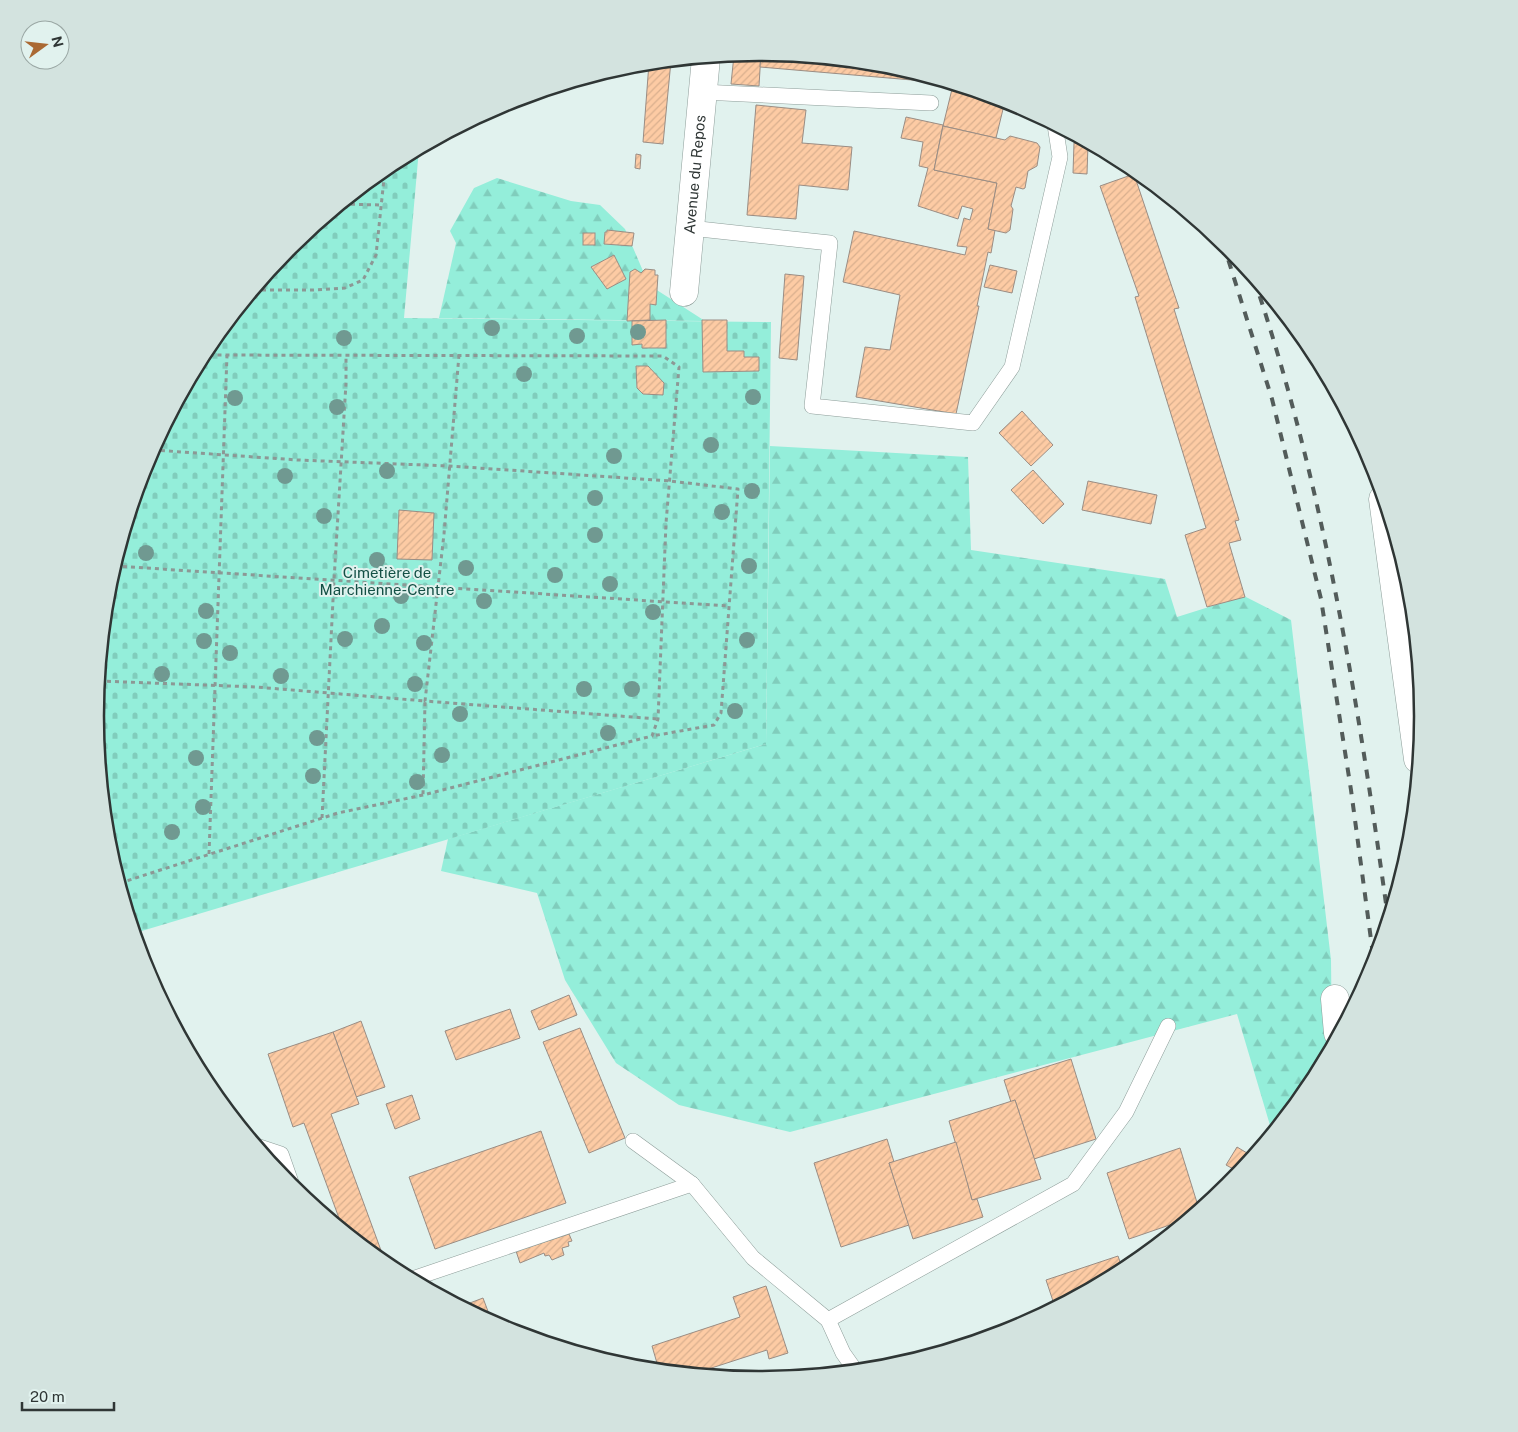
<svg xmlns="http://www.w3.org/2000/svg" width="1518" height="1432" font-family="'Public Sans',sans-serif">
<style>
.forest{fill:url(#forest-firs)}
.cemetery{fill:url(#cemetery-stones)}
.building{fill:url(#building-hatch);stroke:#9a8d84}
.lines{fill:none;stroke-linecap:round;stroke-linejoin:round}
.service-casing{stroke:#8d9d99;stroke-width:16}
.minor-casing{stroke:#8d9d99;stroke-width:29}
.path{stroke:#8c9895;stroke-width:3;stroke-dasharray:4 4;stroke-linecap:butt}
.service{stroke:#fff;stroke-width:15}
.minor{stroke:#fff;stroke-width:28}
.rail{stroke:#535c5a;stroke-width:4;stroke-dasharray:9 9;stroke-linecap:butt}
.tree{fill:#709991}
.labels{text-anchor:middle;stroke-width:4;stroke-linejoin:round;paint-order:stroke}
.street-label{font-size:15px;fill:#2f3635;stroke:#e1f2ee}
.park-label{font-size:15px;fill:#135045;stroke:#e1f2ee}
.rim{fill:none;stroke:#2f3635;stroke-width:2.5}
</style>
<defs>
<pattern id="forest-firs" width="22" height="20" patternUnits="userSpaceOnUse" patternTransform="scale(1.25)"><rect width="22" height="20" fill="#94eeda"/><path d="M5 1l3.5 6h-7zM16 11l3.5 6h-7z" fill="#80cdbc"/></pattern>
<pattern id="cemetery-stones" width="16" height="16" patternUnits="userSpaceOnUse" patternTransform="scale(1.25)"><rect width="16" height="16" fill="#94eeda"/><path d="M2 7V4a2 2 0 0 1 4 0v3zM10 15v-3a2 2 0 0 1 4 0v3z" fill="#80cdbc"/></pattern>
<pattern id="building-hatch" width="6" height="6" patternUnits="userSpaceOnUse" patternTransform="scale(1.25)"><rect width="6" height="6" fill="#fdcba4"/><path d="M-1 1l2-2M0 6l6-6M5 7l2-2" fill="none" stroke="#d9af8e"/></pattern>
</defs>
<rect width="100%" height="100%" fill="#e1f2ee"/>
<g class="forest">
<path d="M 497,178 L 571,201 L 600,205 L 625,229 L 649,285 L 705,321 L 439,318 L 456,243 L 450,231 L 474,188 Z"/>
<path d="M 770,446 L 968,457 L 971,550 L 1165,579 L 1177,617 L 1244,596 L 1291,620 L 1331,960 L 1332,1045 L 1311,1085 L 1272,1132 L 1237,1014 L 790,1132 L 679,1105 L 616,1063 L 565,980 L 537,893 L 441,871 L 448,839 L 766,744 Z"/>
</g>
<path class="cemetery" d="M 419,149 L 404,318 L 771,322 L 766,744 L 135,933 L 108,845 L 96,716 L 108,586 L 146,462 L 207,347 L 290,247 L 391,164 Z"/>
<g class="building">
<path d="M 761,53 L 759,86 L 731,84 L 734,55 Z"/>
<path d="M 761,53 L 889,65 L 947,83 L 760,67 Z"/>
<path d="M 671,61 L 663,144 L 643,142 L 649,63 Z"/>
<path d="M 953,85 L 1005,101 L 996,138 L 943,126 Z"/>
<path d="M 756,105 L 806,110 L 802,143 L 852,147 L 848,190 L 799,185 L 796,219 L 747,215 Z"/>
<path d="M 906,117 L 943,125 L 934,170 L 997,183 L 988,229 L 995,230 L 991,253 L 988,252 L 977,306 L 979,306 L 956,414 L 856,397 L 865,347 L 890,350 L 900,295 L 843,282 L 854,231 L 965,255 L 967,247 L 957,246 L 964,218 L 970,220 L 973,209 L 962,206 L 958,219 L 918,206 L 928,168 L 919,166 L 923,142 L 901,138 Z"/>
<path d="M 943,126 L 1005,140 L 1010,136 L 1037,143 L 1040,147 L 1037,166 L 1028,171 L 1025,188 L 1023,189 L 1016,187 L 1011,206 L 1013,209 L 1010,230 L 1006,233 L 988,229 L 997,183 L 934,170 Z"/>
<path d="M 1074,143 L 1088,144 L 1087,174 L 1073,173 Z"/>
<path d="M 636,154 L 641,155 L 640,169 L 635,168 Z"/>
<path d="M 1134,174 L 1179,308 L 1174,309 L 1239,520 L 1235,521 L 1241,540 L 1229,543 L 1245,597 L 1207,607 L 1185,535 L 1206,528 L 1135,297 L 1139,296 L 1100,186 Z"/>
<path d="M 607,230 L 634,233 L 632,246 L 604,244 L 605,232 L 607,232 Z"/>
<rect x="583" y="233" width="12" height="12"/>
<path d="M 614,255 L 626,279 L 607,289 L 591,267 Z"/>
<path d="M 990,265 L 1017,271 L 1012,293 L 984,287 Z"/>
<path d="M 635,269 L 641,273 L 645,269 L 655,270 L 655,275 L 658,275 L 656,305 L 650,304 L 650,320 L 627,321 L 630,272 Z"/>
<path d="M 785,274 L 804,276 L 797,360 L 779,358 Z"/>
<path d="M 666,320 L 666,348 L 642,348 L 642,344 L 632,345 L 632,321 Z"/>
<path d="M 702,320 L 727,320 L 727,351 L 744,351 L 744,357 L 759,357 L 759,371 L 703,372 Z"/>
<path d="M 636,366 L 648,366 L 664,383 L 663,395 L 643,394 L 637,388 Z"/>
<path d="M 1022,411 L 1053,445 L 1031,466 L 999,433 Z"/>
<path d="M 1033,470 L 1064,504 L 1043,524 L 1011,490 Z"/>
<path d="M 1088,481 L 1157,495 L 1151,524 L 1082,510 Z"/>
<path d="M 399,510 L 434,513 L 432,560 L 397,559 Z"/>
<path d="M 569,995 L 577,1015 L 539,1030 L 531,1011 Z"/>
<path d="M 510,1009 L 520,1038 L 456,1060 L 445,1031 Z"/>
<path d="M 361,1021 L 385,1087 L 356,1097 L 333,1032 Z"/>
<path d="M 580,1028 L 625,1138 L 589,1153 L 543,1042 Z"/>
<path d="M 333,1032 L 359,1104 L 331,1114 L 386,1264 L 343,1229 L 304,1123 L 293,1127 L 268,1054 Z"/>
<path d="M 1071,1059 L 1096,1139 L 1034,1159 L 1015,1100 L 1011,1102 L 1004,1080 Z"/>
<path d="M 412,1095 L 420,1119 L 395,1129 L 386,1104 Z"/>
<path d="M 1015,1100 L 1041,1179 L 972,1200 L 949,1121 Z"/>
<path d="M 541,1131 L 566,1203 L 435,1249 L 409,1177 Z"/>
<path d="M 887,1139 L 894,1162 L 889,1163 L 909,1225 L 841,1247 L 814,1163 Z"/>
<path d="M 956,1142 L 972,1200 L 977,1199 L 983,1217 L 913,1239 L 889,1163 Z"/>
<path d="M 1237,1147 L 1252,1156 L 1239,1172 L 1226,1165 Z"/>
<path d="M 1180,1148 L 1199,1209 L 1187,1219 L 1129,1239 L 1107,1173 Z"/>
<path d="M 569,1234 L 572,1241 L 568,1242 L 569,1246 L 562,1248 L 564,1255 L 552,1260 L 549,1255 L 545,1256 L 544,1253 L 520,1263 L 516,1251 Z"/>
<path d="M 1118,1256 L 1123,1270 L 1055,1307 L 1046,1280 Z"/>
<path d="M 766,1286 L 788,1353 L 769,1359 L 767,1350 L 696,1373 L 659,1370 L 652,1346 L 740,1317 L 733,1297 Z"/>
<path d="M 483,1298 L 492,1322 L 462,1306 Z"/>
</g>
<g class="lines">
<g class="service-casing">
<g id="service">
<path d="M 702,92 L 931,103"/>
<path d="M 690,228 L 830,243 L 812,406 L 973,423 L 1012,367 L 1060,157 L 1055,125"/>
<path d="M 633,1141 L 692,1184 L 753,1258 L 828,1320"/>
<path d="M 257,1146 L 281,1154 L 293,1188"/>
<path d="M 412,1279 L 692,1184"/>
<path d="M 855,1370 L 843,1353 L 828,1320 L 1073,1184 L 1126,1112 L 1168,1026"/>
</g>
</g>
<g class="minor-casing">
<g id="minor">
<path id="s1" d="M 684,292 L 706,58"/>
<path d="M 1383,499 L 1418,759"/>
<path d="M 1335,999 L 1338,1033"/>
</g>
</g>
<g class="path">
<path d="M 343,204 L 381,205"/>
<path d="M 254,290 L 313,290 L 345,288 L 363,280 L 376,255 L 385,169"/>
<path d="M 459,355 L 444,534 L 425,701 L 658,719"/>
<path d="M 153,450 L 298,460 L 449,466 L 670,481 L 738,489 L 721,713 L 714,725 L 652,736"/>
<path d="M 115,566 L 728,606"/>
<path d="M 99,681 L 256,687 L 425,701 L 423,795"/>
<path d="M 322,818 L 334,580 L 346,383 L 346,355"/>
<path d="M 209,854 L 227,355"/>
<path d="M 120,883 L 338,813 L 423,795 L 652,736 L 658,719 L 666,523 L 679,367 L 663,356 L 204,355"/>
</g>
<use href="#service" class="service"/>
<use href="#minor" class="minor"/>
<g class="rail">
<path d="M 1223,243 L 1272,399 L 1321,599 L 1351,790 L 1374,962"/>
<path d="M 1254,279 C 1324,486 1358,702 1388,918"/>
</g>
</g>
<g class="tree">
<circle cx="492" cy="328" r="8"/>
<circle cx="638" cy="332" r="8"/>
<circle cx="577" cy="336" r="8"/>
<circle cx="344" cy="338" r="8"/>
<circle cx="524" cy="374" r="8"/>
<circle cx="753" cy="397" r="8"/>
<circle cx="235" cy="398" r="8"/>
<circle cx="337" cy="407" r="8"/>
<circle cx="711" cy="445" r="8"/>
<circle cx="614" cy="456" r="8"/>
<circle cx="387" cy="471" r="8"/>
<circle cx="285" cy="476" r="8"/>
<circle cx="752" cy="491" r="8"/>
<circle cx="595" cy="498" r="8"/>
<circle cx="722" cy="512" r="8"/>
<circle cx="324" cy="516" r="8"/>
<circle cx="595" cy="535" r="8"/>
<circle cx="146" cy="553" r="8"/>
<circle cx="377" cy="560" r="8"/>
<circle cx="749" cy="566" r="8"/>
<circle cx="466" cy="568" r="8"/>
<circle cx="555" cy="575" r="8"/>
<circle cx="610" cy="584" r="8"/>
<circle cx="401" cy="596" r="8"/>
<circle cx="484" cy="601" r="8"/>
<circle cx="206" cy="611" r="8"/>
<circle cx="653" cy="612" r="8"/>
<circle cx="382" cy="626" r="8"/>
<circle cx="345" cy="639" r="8"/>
<circle cx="747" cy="640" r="8"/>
<circle cx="204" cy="641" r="8"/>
<circle cx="424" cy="643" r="8"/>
<circle cx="230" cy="653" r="8"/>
<circle cx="162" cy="674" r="8"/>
<circle cx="281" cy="676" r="8"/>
<circle cx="415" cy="684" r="8"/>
<circle cx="584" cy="689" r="8"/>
<circle cx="632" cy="689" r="8"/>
<circle cx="735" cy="711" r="8"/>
<circle cx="460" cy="714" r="8"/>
<circle cx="608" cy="733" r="8"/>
<circle cx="317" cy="738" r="8"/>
<circle cx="442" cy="755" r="8"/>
<circle cx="196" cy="758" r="8"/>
<circle cx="313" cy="776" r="8"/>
<circle cx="417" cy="782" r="8"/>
<circle cx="203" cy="807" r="8"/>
<circle cx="172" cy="832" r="8"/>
</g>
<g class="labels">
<g class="street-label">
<text dy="5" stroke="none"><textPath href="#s1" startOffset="118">Avenue du Repos</textPath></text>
</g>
<g class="park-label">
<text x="387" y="578">Cimetière de<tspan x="387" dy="17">Marchienne-Centre</tspan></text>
</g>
</g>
<path d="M0 0H1518V1432H0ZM104 716a655 655 0 1 1 1310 0a655 655 0 1 1-1310 0Z" fill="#d3e3df" fill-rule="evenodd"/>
<path class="rim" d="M104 716a655 655 0 1 1 1310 0a655 655 0 1 1-1310 0Z"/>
<g transform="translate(45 45) rotate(75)"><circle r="24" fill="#e1f2ee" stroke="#9aa7a4"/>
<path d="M0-4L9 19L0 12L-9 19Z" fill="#aa6933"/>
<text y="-8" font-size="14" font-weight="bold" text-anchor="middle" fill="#2f3635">N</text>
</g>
<path d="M22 1402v8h92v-8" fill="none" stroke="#2f3635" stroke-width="2.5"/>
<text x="30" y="1402" font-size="15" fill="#2f3635" stroke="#e1f2ee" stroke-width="4" paint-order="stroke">20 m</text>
</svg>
